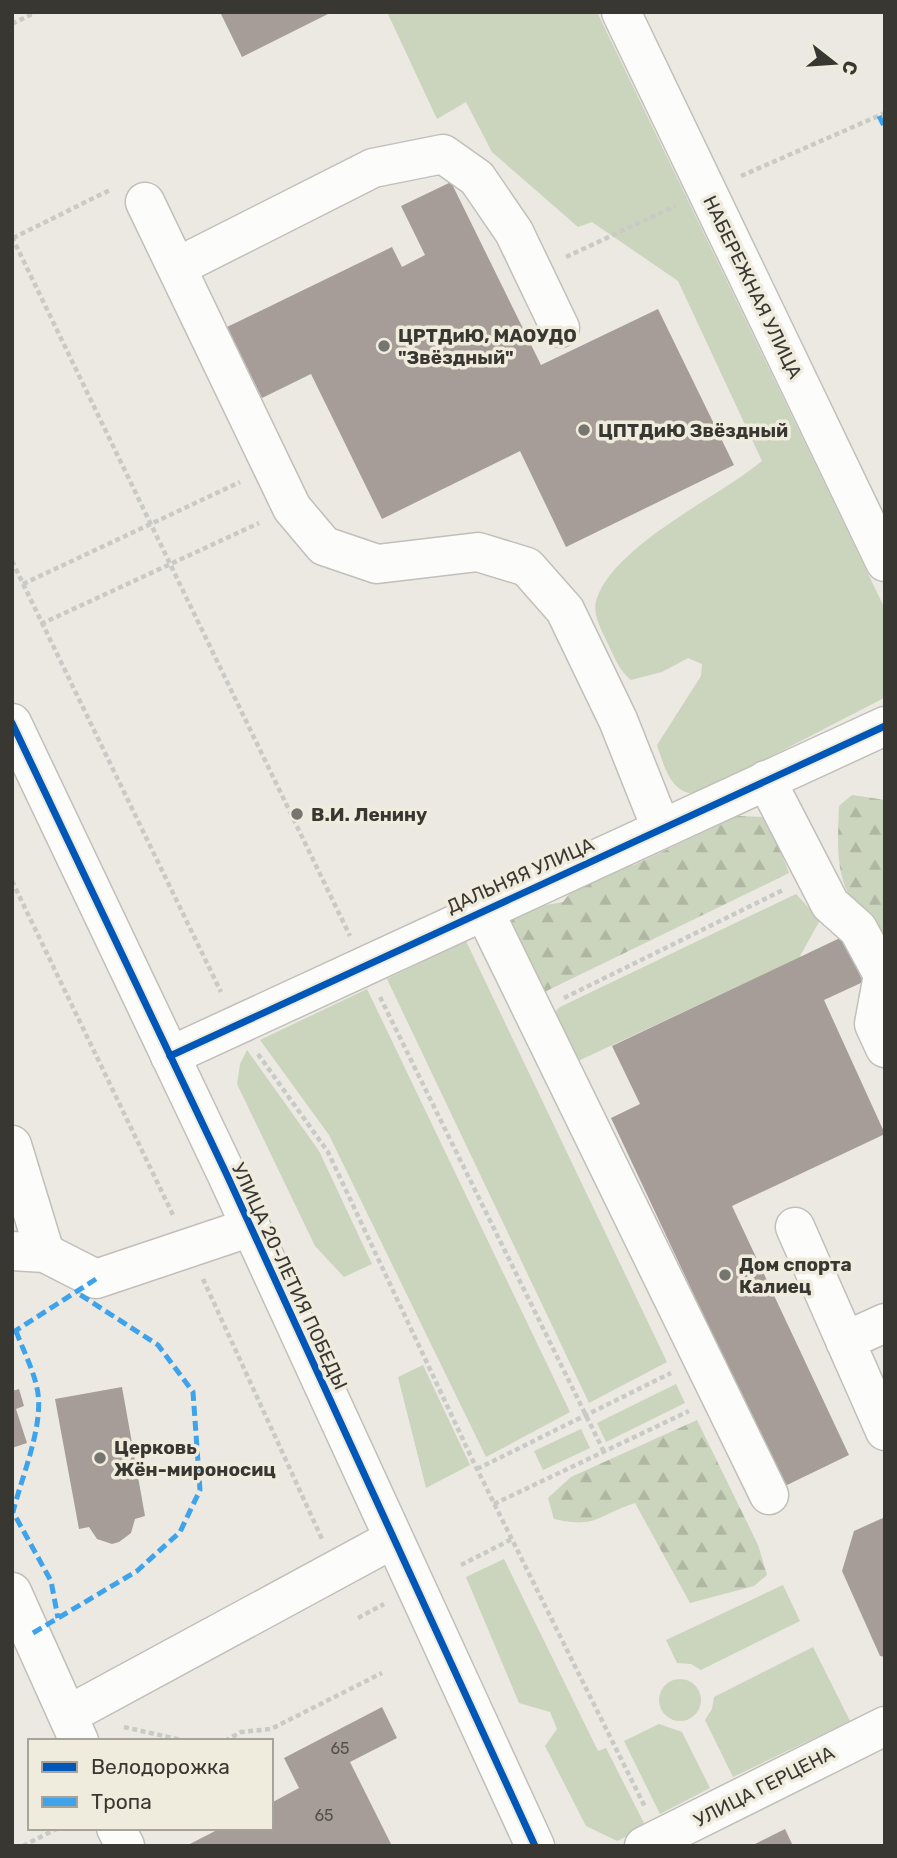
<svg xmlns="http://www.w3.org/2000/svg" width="897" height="1858" font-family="Rubik,sans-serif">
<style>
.grass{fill:#cbd4bd}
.forest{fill:url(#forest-firs)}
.building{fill:#a69d98}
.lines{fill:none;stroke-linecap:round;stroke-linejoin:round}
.minor-casing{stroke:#c0bfb9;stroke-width:41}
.path{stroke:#c9c9c6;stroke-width:4.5;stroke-dasharray:5 3.5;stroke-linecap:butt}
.minor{stroke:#fcfcfb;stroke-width:38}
.quiet{stroke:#3fa3eb;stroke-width:5;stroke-dasharray:10 5;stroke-linecap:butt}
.cycleway-casing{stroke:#efecde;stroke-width:11}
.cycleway{stroke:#0057b8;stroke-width:7}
.poi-dot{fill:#77756f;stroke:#efecde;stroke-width:2.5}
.labels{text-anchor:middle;stroke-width:7;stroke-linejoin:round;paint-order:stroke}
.number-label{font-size:16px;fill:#54504b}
.street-label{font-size:19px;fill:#383731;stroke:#efecde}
.poi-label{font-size:19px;font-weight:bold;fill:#383731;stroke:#efecde;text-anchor:start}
</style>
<defs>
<pattern id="forest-firs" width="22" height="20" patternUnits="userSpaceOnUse" patternTransform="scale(1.75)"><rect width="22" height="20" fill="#cbd4bd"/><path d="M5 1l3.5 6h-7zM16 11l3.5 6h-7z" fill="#afb7a3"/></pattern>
</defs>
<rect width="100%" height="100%" fill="#ebe9e2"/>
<g class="grass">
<path d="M 387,12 L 597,12 L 885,609 L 884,698 L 700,793 C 672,798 664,766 657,745 L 701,676 L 702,664 L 688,658 L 662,672 L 631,680 C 619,670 615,658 608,644 C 602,630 591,614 597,598 C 616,544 719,497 762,461 L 678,281 L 592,222 L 578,227 L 492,152 L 466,102 L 437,119 Z"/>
<path d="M 796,894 L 820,920 L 799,958 L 563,1068 L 542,1025 L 560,1007 Z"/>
<path d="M 466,941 L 667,1362 L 589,1403 L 387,979 Z"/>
<path d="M 367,989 L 570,1412 L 486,1457 L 329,1135 L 260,1040 Z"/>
<path d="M 247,1050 L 319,1151 L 372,1264 L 344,1277 L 315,1246 L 237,1084 L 240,1064 Z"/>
<path d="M 423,1365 L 470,1465 L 426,1488 L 398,1377 Z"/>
<path d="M 676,1384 L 685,1403 L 606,1442 L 597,1423 Z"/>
<path d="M 581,1429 L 590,1448 L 543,1470 L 534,1451 Z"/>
<path d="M 504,1559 L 598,1751 L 606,1748 L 646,1827 L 617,1841 L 586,1826 L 545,1746 L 557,1729 L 550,1712 L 519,1703 L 466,1577 Z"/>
<path d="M 783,1585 L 800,1621 L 701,1670 L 691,1664 L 677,1663 L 666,1640 Z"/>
<path d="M 813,1647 L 850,1721 L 733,1777 L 705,1720 L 712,1709 L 714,1697 Z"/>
<circle cx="680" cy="1700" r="21"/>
<path d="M 659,1724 L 682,1732 L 710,1788 L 660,1814 L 624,1741 Z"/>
</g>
<g class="forest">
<path d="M 852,795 L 885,800 L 885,933 C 834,897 837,862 839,806 Z"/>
<path d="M 738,816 L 767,817 L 789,873 L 534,997 L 495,914 L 563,902 L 584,875 L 634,865 Z"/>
<path d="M 697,1420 L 758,1545 L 767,1575 L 754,1586 L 690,1603 L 635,1503 C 597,1515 597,1529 554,1519 L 548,1498 L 571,1477 Z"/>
</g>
<g class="building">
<path d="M 220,12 L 332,12 L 242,57 Z"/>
<path d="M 451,182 L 541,365 L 658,309 L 734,465 L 566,547 L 520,451 L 382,519 L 311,374 L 262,398 L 227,327 L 392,247 L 402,267 L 425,255 L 401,206 Z"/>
<path d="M 842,937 L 863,982 L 824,1000 L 885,1134 L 732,1206 L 849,1455 L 785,1486 L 703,1351 L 717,1344 L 611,1118 L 640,1104 L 612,1046 Z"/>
<path d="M 122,1387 L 145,1516 L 135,1519 L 131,1533 L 119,1542 L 112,1544 L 97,1539 L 89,1527 L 79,1529 L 55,1399 Z"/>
<path d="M 19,1389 L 24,1406 L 16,1409 L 27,1443 L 12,1448 L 12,1391 Z"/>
<path d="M 885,1517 L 885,1657 L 880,1656 L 842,1571 L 854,1531 Z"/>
<path d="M 382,1707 L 397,1738 L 350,1762 L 392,1846 L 186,1846 L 221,1828 L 271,1828 L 271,1803 L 299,1788 L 284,1758 Z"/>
<path d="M 785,1829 L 793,1846 L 751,1846 Z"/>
</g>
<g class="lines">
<g class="minor-casing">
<g id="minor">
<path d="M 621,12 L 885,562"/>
<path d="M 145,202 L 292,508 L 324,546 L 377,564 L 478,552 L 527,567 L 565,610 L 618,720 L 661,828"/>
<path d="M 177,267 L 373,168 L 443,154 L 477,178 L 514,232 L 560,328"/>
<path d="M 12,723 L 226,1173 L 535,1846"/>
<path d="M 766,780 L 830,904 L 858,929 L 883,975 L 874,1024 L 885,1048"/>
<path d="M 484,911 L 769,1495"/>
<path d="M 170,1056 L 885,726"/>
<path d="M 12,1145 L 45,1253"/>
<path d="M 795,1227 L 885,1431"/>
<path d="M 12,1251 L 45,1253 L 96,1279 L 251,1227"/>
<path d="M 845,1341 L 885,1323"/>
<path d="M 12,1592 L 79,1741"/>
<path d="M 68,1715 L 393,1539"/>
<path d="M 116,1828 L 125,1846"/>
<path d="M 644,1846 L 885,1726"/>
</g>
</g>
<g class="path">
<path d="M 12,24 L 36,12"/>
<path d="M 741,176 L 885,113"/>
<path d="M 12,237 L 350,936"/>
<path d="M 13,238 L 112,189"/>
<path d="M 566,257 L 675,206"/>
<path d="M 12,561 L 221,992"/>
<path d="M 23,584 L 240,482"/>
<path d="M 41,624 L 259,523"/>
<path d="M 12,881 L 174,1217"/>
<path d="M 380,997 L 603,1450"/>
<path d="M 564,998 L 783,890"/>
<path d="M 258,1054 L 328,1152 L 474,1463 L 645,1807"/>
<path d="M 203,1279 L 322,1539"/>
<path d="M 477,1469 L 671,1373"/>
<path d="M 494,1504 L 689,1411"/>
<path d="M 461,1565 L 512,1539"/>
<path d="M 358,1618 L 384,1604"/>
<path d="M 124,1727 L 186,1741"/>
<path d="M 225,1741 L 241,1732 L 271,1729 L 382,1673"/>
<path d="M 23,1846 L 58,1828"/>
</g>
<use href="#minor" class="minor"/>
<g class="quiet">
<path d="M 879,116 L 885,128"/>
<path d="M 16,1331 C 23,1350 33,1369 37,1388 C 45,1424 22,1475 13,1512 L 51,1581 L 58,1618"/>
<path d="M 12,1333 L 96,1279"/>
<path d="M 33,1633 L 137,1571 L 180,1532 L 200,1490 L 193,1392 L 158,1345 L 76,1292"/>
</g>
<g class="cycleway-casing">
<g id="cycleway">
<path d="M 12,723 L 226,1173 L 535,1846"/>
<path d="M 170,1056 L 885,726"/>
</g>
</g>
<use href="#cycleway" class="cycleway"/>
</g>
<g class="poi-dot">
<circle cx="384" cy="346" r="7"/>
<circle cx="584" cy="430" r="7"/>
<circle cx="297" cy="814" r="7"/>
<circle cx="725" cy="1275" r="7"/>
<circle cx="100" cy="1458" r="7"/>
</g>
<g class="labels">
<g class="number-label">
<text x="340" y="1754">65</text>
<text x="324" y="1821">65</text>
</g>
<g class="street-label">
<text transform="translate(753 287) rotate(64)" y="7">НАБЕРЕЖНАЯ УЛИЦА</text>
<text transform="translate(520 875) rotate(-24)" y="7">ДАЛЬНЯЯ УЛИЦА</text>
<text transform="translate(290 1276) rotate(65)" y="7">УЛИЦА 20-ЛЕТИЯ ПОБЕДЫ</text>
<text transform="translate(764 1786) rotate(-27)" y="7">УЛИЦА ГЕРЦЕНА</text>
</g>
<g class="poi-label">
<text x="398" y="342">ЦРТДиЮ, МАОУДО<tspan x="398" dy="22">"Звёздный"</tspan></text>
<text x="598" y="437">ЦПТДиЮ Звёздный</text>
<text x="311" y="821">В.И. Ленину</text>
<text x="739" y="1271">Дом спорта<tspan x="739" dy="22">Калиец</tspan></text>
<text x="114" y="1454">Церковь<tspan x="114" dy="22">Жён-мироносиц</tspan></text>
</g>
</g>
<rect width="897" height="1858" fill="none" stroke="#383731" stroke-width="28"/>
<rect x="28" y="1739" width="245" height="91" fill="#efecde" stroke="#a6a499" stroke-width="2"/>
<rect x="42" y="1762" width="35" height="10" fill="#0057b8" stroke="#a6a499" stroke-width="2"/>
<text x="91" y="1774" font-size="21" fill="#383731">Велодорожка</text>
<rect x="42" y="1797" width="35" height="10" fill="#3fa3eb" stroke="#a6a499" stroke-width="2"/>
<text x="91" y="1809" font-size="21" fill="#383731">Тропа</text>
<g transform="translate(834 63) rotate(107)" stroke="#efecde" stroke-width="5" paint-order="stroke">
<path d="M0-5L12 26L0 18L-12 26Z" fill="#383731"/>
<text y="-10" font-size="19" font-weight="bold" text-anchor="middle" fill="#383731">С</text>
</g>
</svg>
